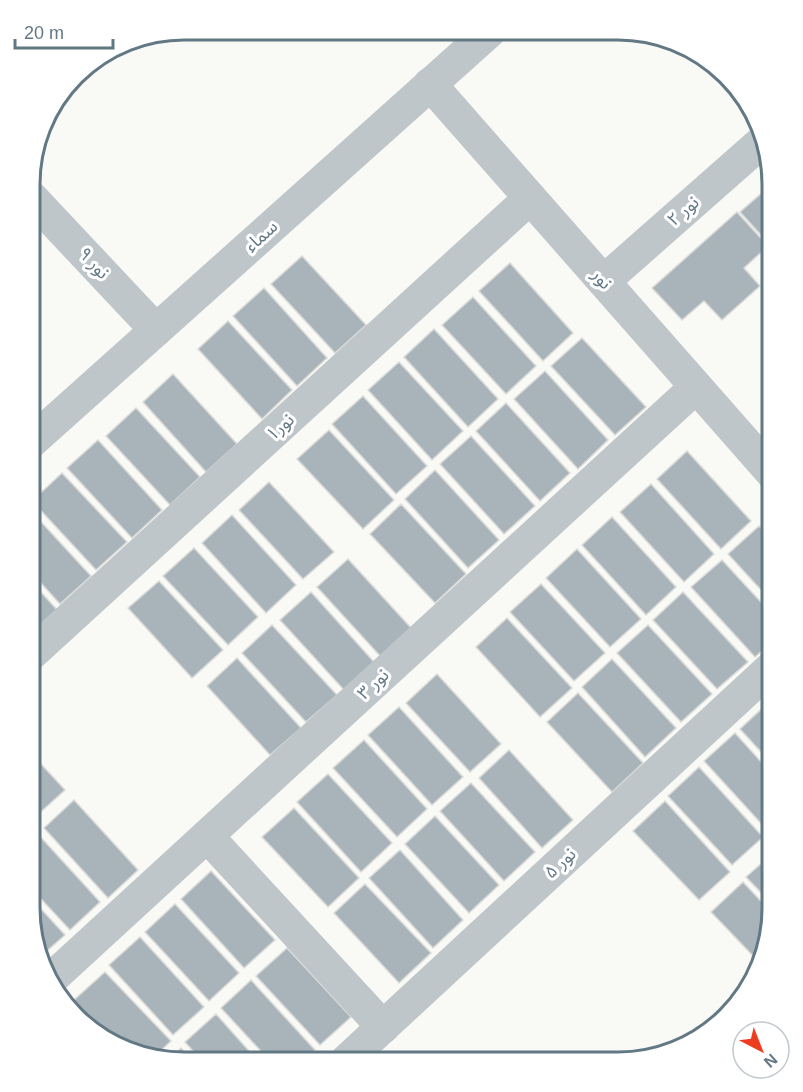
<svg xmlns="http://www.w3.org/2000/svg" width="803" height="1092" font-family="Arial,'Noto Sans Arabic',sans-serif">
<style>
.building{fill:#a8b4b9;stroke:#dbdbd9;stroke-width:1.5}
.lines{fill:none;stroke-linecap:round;stroke-linejoin:round}
.minor{stroke:#bfc6c9;stroke-width:33}
.labels{text-anchor:middle;stroke-width:6;stroke-linejoin:round;paint-order:stroke}
.street-label{font-size:18px;fill:#627884;stroke:#fff}
.rim{fill:none;stroke:#627884;stroke-width:3}
</style>
<rect width="100%" height="100%" fill="#f9f9f6"/>
<g class="building">
<path d="M 773,183 L 773,242 L 770,245 L 740,212 Z"/>
<path d="M 737,212 L 768,246 L 744,268 L 760,286 L 722,320 L 704,301 L 682,320 L 652,288 Z"/>
<path d="M 302,256 L 366,325 L 335,353 L 271,284 Z"/>
<path d="M 510,263 L 573,333 L 543,361 L 479,291 Z"/>
<path d="M 264,288 L 327,358 L 297,386 L 233,316 Z"/>
<path d="M 473,297 L 536,366 L 506,394 L 442,325 Z"/>
<path d="M 228,321 L 292,390 L 262,419 L 198,349 Z"/>
<path d="M 434,329 L 498,399 L 468,427 L 404,357 Z"/>
<path d="M 582,338 L 646,407 L 615,435 L 551,366 Z"/>
<path d="M 399,362 L 463,431 L 432,460 L 368,390 Z"/>
<path d="M 545,371 L 608,440 L 578,469 L 514,399 Z"/>
<path d="M 173,374 L 237,444 L 206,472 L 143,402 Z"/>
<path d="M 363,396 L 427,466 L 396,494 L 332,424 Z"/>
<path d="M 506,403 L 570,473 L 540,501 L 476,431 Z"/>
<path d="M 136,408 L 200,477 L 170,505 L 106,436 Z"/>
<path d="M 329,430 L 394,500 L 363,529 L 297,459 Z"/>
<path d="M 471,436 L 535,506 L 504,534 L 440,464 Z"/>
<path d="M 98,440 L 162,510 L 132,538 L 67,468 Z"/>
<path d="M 687,451 L 751,521 L 721,549 L 657,479 Z"/>
<path d="M 435,470 L 499,540 L 468,568 L 405,499 Z"/>
<path d="M 62,473 L 127,542 L 96,570 L 32,501 Z"/>
<path d="M 269,482 L 334,552 L 303,579 L 239,510 Z"/>
<path d="M 651,484 L 714,554 L 684,582 L 620,512 Z"/>
<path d="M 401,504 L 466,574 L 435,603 L 370,534 Z"/>
<path d="M 31,511 L 91,576 L 60,604 L 31,572 Z"/>
<path d="M 232,515 L 296,585 L 266,613 L 202,543 Z"/>
<path d="M 612,517 L 676,587 L 646,615 L 582,545 Z"/>
<path d="M 759,526 L 773,541 L 773,603 L 728,554 Z"/>
<path d="M 194,548 L 258,617 L 228,645 L 163,576 Z"/>
<path d="M 577,549 L 641,619 L 610,647 L 546,578 Z"/>
<path d="M 348,559 L 412,629 L 381,657 L 317,587 Z"/>
<path d="M 722,560 L 773,615 L 773,641 L 755,657 L 691,587 Z"/>
<path d="M 31,581 L 58,611 L 31,636 Z"/>
<path d="M 159,581 L 223,650 L 192,678 L 128,608 Z"/>
<path d="M 541,584 L 605,653 L 574,681 L 510,612 Z"/>
<path d="M 311,592 L 374,662 L 344,690 L 280,620 Z"/>
<path d="M 683,592 L 748,662 L 717,689 L 653,620 Z"/>
<path d="M 507,618 L 572,688 L 540,717 L 476,647 Z"/>
<path d="M 272,625 L 337,695 L 306,722 L 242,653 Z"/>
<path d="M 648,625 L 712,694 L 681,722 L 617,653 Z"/>
<path d="M 237,658 L 301,728 L 270,755 L 207,686 Z"/>
<path d="M 612,659 L 676,728 L 645,757 L 582,687 Z"/>
<path d="M 437,674 L 501,744 L 470,772 L 406,703 Z"/>
<path d="M 578,693 L 643,763 L 612,792 L 547,722 Z"/>
<path d="M 770,701 L 773,704 L 773,765 L 740,729 Z"/>
<path d="M 399,707 L 463,777 L 432,805 L 368,735 Z"/>
<path d="M 735,733 L 773,775 L 773,826 L 768,831 L 704,761 Z"/>
<path d="M 364,740 L 427,809 L 397,837 L 333,768 Z"/>
<path d="M 509,750 L 573,820 L 542,848 L 479,778 Z"/>
<path d="M 30,752 L 65,790 L 34,818 L 30,814 Z"/>
<path d="M 699,767 L 763,837 L 732,865 L 668,796 Z"/>
<path d="M 328,774 L 392,843 L 361,872 L 297,802 Z"/>
<path d="M 471,783 L 535,852 L 504,881 L 440,811 Z"/>
<path d="M 74,800 L 138,870 L 108,898 L 44,828 Z"/>
<path d="M 665,801 L 730,872 L 699,900 L 633,831 Z"/>
<path d="M 294,808 L 359,878 L 328,907 L 262,837 Z"/>
<path d="M 435,816 L 499,885 L 469,913 L 405,844 Z"/>
<path d="M 36,832 L 100,902 L 70,930 L 30,887 L 30,838 Z"/>
<path d="M 400,850 L 463,920 L 433,948 L 369,878 Z"/>
<path d="M 773,853 L 773,905 L 746,877 Z"/>
<path d="M 211,871 L 275,940 L 244,968 L 181,899 Z"/>
<path d="M 743,882 L 773,914 L 758,961 L 711,912 Z"/>
<path d="M 365,884 L 431,953 L 399,983 L 334,913 Z"/>
<path d="M 30,897 L 65,935 L 41,956 L 30,907 Z"/>
<path d="M 175,904 L 239,973 L 209,1001 L 145,932 Z"/>
<path d="M 140,937 L 204,1007 L 173,1035 L 109,965 Z"/>
<path d="M 287,948 L 351,1017 L 320,1045 L 256,976 Z"/>
<path d="M 105,972 L 171,1041 L 154,1057 L 111,1040 L 74,1000 Z"/>
<path d="M 251,980 L 315,1050 L 303,1061 L 270,1061 L 221,1008 Z"/>
<path d="M 216,1014 L 258,1061 L 202,1061 L 185,1042 Z"/>
<path d="M 181,1048 L 193,1061 L 168,1061 Z"/>
</g>
<g class="lines">
<g class="minor">
<path d="M 430,84 L 773,474"/>
<path d="M 31,197 L 156,330"/>
<path d="M 604,281 L 763,141"/>
<path d="M 31,442 L 490,31"/>
<path d="M 30,655 L 530,198"/>
<path d="M 207,836 L 383,1027"/>
<path d="M 50,980 L 696,387"/>
<path d="M 346,1061 L 773,666"/>
</g>
</g>
<g class="labels">
<g class="street-label">
<text transform="translate(683 211) rotate(-41)" y="6">نور ۲</text>
<text transform="translate(261 236) rotate(-42)" y="6">سماء</text>
<text transform="translate(94 263) rotate(47)" y="6">نور ۹</text>
<text transform="translate(602 279) rotate(49)" y="6">نور</text>
<text transform="translate(280 427) rotate(-42)" y="6">نور۱</text>
<text transform="translate(373 684) rotate(-43)" y="6">نور ۳</text>
<text transform="translate(560 863) rotate(-43)" y="6">نور ۵</text>
</g>
</g>
<path d="M0 0H803V1092H0ZM184 40H618A144 144 0 0 1 762 184V908A144 144 0 0 1 618 1052H184A144 144 0 0 1 40 908V184A144 144 0 0 1 184 40Z" fill="#fff" fill-rule="evenodd"/>
<path class="rim" d="M184 40H618A144 144 0 0 1 762 184V908A144 144 0 0 1 618 1052H184A144 144 0 0 1 40 908V184A144 144 0 0 1 184 40Z"/>
<g transform="translate(761 1050) rotate(138)"><circle r="28" fill="#ffffff" stroke="#c0c9ce" stroke-width="1.5"/>
<path d="M0-4.5L10 22L0 15L-10 22Z" fill="#ef3c20"/>
<text y="-9" font-size="16" font-weight="bold" text-anchor="middle" fill="#627884">N</text>
</g>
<path d="M15 39v9h98v-9" fill="none" stroke="#627884" stroke-width="3"/>
<text x="24" y="39" font-size="18" fill="#627884" stroke="#ffffff" stroke-width="4.5" paint-order="stroke">20 m</text>
</svg>
